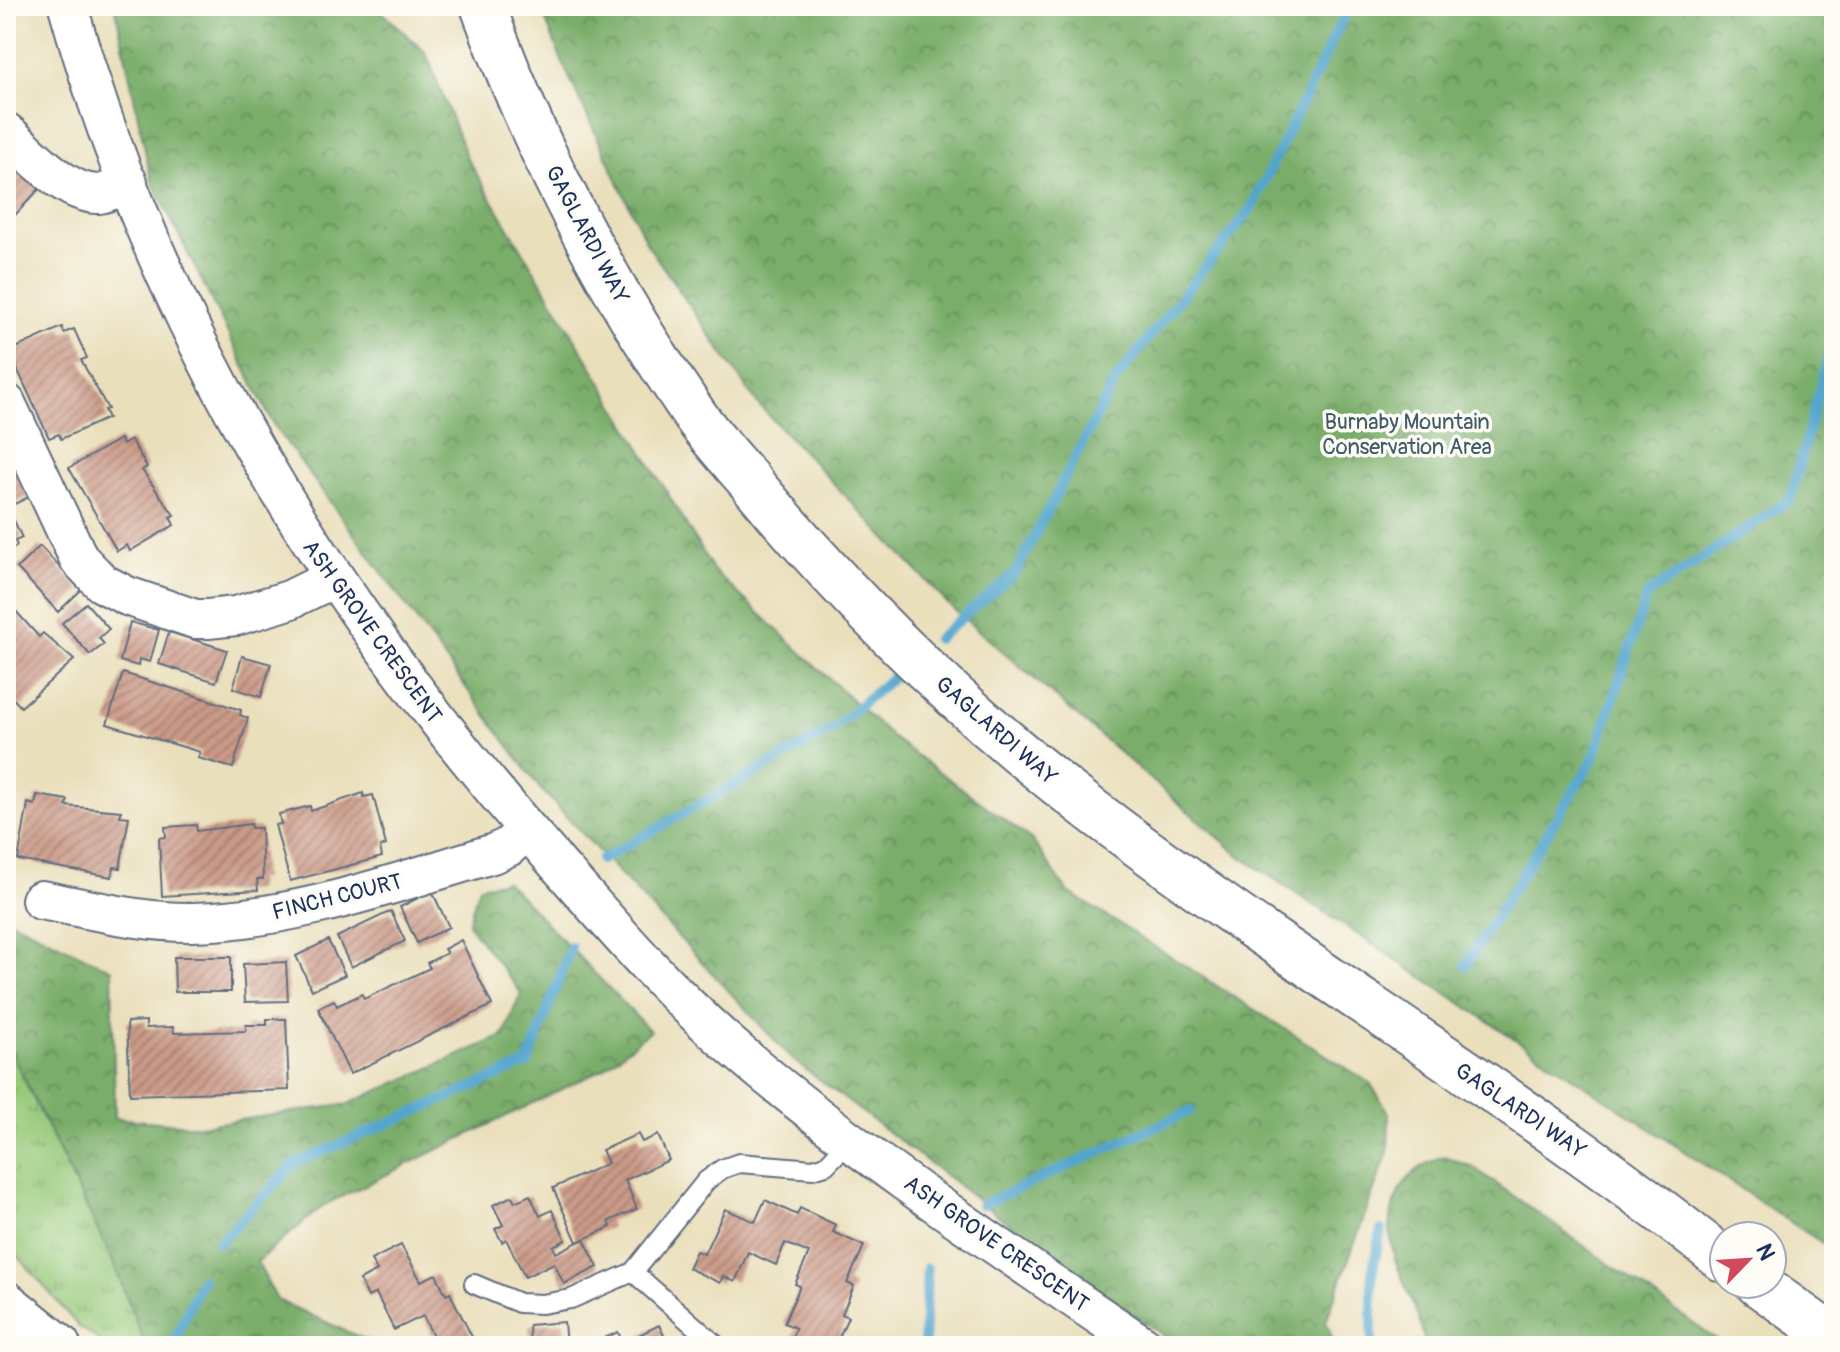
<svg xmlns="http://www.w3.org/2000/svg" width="1840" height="1352" font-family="Pangolin,sans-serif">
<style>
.grass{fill:url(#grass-tufts);stroke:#597c6c;stroke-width:2}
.forest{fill:url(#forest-crowns);stroke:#4a6e64;stroke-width:2}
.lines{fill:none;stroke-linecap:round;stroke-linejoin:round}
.stream{stroke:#53a5ce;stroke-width:10}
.building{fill:url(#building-hatch)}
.service-casing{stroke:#636d7f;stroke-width:22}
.minor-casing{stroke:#636d7f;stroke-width:42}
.tertiary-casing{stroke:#636d7f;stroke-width:48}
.secondary-casing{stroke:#636d7f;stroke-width:48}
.service{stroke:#fff;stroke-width:18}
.minor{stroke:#fff;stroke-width:38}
.tertiary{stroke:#fff;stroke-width:44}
.secondary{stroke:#fff;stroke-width:44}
.labels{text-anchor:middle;stroke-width:7;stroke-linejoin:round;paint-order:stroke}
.street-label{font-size:22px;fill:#1b2f5e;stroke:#fdfcf7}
.park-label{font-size:22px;fill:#405d66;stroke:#fdfcf7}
</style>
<defs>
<pattern id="grass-tufts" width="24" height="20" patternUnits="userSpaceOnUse" patternTransform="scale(2)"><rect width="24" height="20" fill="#97c979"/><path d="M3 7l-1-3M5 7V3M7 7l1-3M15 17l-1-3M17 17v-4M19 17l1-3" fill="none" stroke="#7aa466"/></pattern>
<pattern id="forest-crowns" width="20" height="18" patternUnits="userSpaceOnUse" patternTransform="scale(2)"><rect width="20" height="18" fill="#79ad69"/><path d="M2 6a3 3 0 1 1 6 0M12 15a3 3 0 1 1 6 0" fill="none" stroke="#628d5a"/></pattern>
<pattern id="building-hatch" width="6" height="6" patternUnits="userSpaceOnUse" patternTransform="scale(2)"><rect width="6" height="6" fill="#cb9a87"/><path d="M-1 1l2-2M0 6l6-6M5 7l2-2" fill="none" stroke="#a47e72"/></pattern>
</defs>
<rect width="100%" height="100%" fill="#fdfcf7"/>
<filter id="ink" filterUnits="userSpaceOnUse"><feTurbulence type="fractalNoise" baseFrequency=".0125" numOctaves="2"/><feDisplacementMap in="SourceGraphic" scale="16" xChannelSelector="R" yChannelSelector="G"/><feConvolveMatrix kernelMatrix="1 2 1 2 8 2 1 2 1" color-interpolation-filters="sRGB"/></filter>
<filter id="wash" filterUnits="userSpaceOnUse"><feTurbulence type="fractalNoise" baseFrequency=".006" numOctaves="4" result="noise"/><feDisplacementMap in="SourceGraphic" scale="32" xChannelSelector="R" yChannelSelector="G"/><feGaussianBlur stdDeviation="1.8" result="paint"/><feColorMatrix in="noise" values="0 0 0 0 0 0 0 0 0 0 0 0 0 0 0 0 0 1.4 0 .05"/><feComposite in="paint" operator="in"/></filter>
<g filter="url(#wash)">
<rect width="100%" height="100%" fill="#eadfbb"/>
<path class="grass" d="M 6,1042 L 111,1257 L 146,1346 L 108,1346 L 79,1327 L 6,1242 Z"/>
<g class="forest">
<path d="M 115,6 L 376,6 L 426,53 L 467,158 L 714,571 L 893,738 L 1032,840 L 1067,891 L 1370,1083 L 1389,1113 L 1388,1152 L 1326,1321 L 1335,1346 L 1179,1346 L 1083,1280 L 792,1059 L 539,787 L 273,424 L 151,179 Z"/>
<path d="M 540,6 L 1834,6 L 1834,1251 L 1241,857 L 951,607 L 757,403 L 647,244 L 564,66 Z"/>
<path d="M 506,881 L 650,1031 L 603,1069 L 324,1205 L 257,1262 L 277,1300 L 379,1346 L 146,1346 L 111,1257 L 6,1042 L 6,918 L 112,970 L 115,1118 L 199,1126 L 348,1104 L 503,1036 L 521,993 L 468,924 L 479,886 Z"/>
<path d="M 1444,1156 L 1474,1168 L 1725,1346 L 1425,1346 C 1419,1295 1374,1251 1396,1199 C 1405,1176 1422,1164 1444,1156 Z"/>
</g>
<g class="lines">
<g class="stream">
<path d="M 937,639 L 1016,572 L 1115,381 L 1251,209 L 1349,6"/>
<path d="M 601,860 L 831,730 L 893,677"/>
<path d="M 1466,965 L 1594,758 L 1647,595 L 1790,500 L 1834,335"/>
<path d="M 982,1205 L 1190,1111"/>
<path d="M 219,1243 L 294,1164 L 528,1063 L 571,947"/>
<path d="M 172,1346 L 202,1279"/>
<path d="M 924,1346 L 927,1268"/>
<path d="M 1372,1346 L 1372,1273 L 1381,1230"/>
</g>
</g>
<g id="blocks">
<g class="building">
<path d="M 6,160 L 15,168 L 18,164 L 42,186 L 15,215 L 6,207 Z"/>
<path d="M 62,327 L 64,333 L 74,329 L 87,358 L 81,360 L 108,409 L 104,410 L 108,418 L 61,439 L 59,434 L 49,438 L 9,351 Z"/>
<path d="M 120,439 L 123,445 L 131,440 L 147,467 L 142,470 L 174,515 L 170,517 L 174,525 L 130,551 L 127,545 L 117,551 L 69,468 Z"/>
<path d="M 16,469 L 29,497 L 8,507 L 22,538 L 15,541 L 17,546 L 9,551 L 6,474 Z"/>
<path d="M 40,546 L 81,590 L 58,612 L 17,568 Z"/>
<path d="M 6,600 L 39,637 L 43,633 L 74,660 L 21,707 L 6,691 Z"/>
<path d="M 86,603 L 109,629 L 99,638 L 104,644 L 90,655 L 62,623 Z"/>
<path d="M 130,622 L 159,630 L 150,662 L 139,659 L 138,666 L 120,661 Z"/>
<path d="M 169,632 L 227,650 L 216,682 L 159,664 Z"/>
<path d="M 242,656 L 271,664 L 261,697 L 233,688 Z"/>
<path d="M 123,673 L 241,710 L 240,715 L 248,718 L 233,768 L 198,758 L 200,752 L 107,724 Z"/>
<path d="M 363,793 L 364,797 L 373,795 L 386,845 L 380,847 L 382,857 L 290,881 L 275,825 L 281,824 L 279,814 L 310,806 L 311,811 Z"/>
<path d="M 37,795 L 68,800 L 66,806 L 121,811 L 120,816 L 129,817 L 120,868 L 114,867 L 112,877 L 18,860 L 28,803 L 35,805 Z"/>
<path d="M 251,824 L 251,828 L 261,828 L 263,879 L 257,879 L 258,890 L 162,896 L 159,838 L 166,837 L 165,827 L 196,825 L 197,831 Z"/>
<path d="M 432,891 L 449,927 L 417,943 L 400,907 Z"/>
<path d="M 391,911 L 405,941 L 351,967 L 337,937 Z"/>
<path d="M 328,940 L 345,975 L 312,990 L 296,956 Z"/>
<path d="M 461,940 L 492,1005 L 350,1074 L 318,1008 L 334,1000 L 337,1006 L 362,994 L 364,999 L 430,968 L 427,963 L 447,953 L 444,949 Z"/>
<path d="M 174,957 L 231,957 L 231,992 L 175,992 Z"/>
<path d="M 286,962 L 288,1001 L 245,1002 L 243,964 Z"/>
<path d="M 267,1019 L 286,1019 L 289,1090 L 130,1095 L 127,1022 L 146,1021 L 146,1028 L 173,1027 L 174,1033 L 246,1031 L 246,1025 L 267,1025 Z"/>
<path d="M 638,1134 L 642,1142 L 658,1135 L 669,1160 L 625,1180 L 637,1209 L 609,1221 L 611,1227 L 577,1242 L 553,1188 L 608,1163 L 602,1150 Z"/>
<path d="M 530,1195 L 540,1216 L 552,1210 L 566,1240 L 553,1246 L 556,1253 L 584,1239 L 598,1267 L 564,1284 L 554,1263 L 525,1277 L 506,1239 L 502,1242 L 495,1229 L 503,1225 L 493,1205 L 512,1196 L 515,1202 Z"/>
<path d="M 765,1200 L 797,1215 L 800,1208 L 836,1225 L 833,1232 L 864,1246 L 847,1283 L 854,1286 L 842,1314 L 848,1317 L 837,1342 L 846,1346 L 788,1346 L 796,1328 L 784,1323 L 800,1286 L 795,1284 L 809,1253 L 785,1243 L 776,1265 L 748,1252 L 735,1282 L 723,1276 L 720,1283 L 688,1268 L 696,1251 L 704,1254 L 725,1209 L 755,1222 Z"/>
<path d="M 401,1245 L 421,1281 L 436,1274 L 446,1295 L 450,1293 L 473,1339 L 463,1346 L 430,1346 L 429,1343 L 435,1340 L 423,1316 L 394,1330 L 376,1293 L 368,1297 L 360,1280 L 377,1271 L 371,1260 Z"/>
<path d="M 564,1322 L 566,1346 L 530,1346 L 529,1325 Z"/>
<path d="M 659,1325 L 669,1346 L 601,1346 L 598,1341 L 618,1332 L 623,1343 Z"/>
</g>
</g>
</g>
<g filter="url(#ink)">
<use href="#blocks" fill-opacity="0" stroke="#636d7f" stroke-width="2"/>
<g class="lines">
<g class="service-casing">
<g id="service">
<path d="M 633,1272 L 717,1346"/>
<path d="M 474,1284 L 519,1303 L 542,1304 L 571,1299 L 633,1272 L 706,1181 L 722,1169 L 739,1163 L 813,1169 L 826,1165 L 850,1140"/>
</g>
</g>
<g class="minor-casing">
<g id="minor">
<path d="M 68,6 C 158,331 332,608 553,859 C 611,925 669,993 736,1050 C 863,1159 1006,1252 1144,1346"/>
<path d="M 6,132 C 30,152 65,195 99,194 C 108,193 119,186 128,182"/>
<path d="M 6,403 L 79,559 L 102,583 L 127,596 L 195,619 L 208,619 L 236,616 L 289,600 L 332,579"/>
<path d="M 41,900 C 91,909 142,923 193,922 C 297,919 394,883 492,854 L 508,847 L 527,830"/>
</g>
</g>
<g class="tertiary-casing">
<path id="tertiary" d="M 6,1304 L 58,1346"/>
</g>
<g class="secondary-casing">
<g id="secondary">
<path d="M 483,6 C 535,150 607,288 694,414 C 713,441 737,466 758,491 C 856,608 968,716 1090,809 C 1297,966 1521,1098 1724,1260"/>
<path d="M 1758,1284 L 1834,1338"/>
</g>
</g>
<use href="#service" class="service"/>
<use href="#minor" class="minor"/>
<use href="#tertiary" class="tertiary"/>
<use href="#secondary" class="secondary"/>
</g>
</g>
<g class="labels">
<g class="street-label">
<text transform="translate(588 234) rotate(62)" y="8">GAGLARDI WAY</text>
<text transform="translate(373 631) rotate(54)" y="8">ASH GROVE CRESCENT</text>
<text transform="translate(997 730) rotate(41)" y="8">GAGLARDI WAY</text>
<text transform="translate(337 896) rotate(-14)" y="8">FINCH COURT</text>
<text transform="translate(1521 1110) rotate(34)" y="8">GAGLARDI WAY</text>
<text transform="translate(997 1243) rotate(35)" y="8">ASH GROVE CRESCENT</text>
</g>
<g class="park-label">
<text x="1407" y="429">Burnaby Mountain<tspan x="1407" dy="25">Conservation Area</tspan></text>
</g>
</g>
<rect width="1840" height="1352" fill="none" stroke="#fdfcf7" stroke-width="32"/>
<g transform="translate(1748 1260) rotate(65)"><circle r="38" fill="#fdfcf7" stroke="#a3aaba" stroke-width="2"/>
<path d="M0-6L14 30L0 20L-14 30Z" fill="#d1495b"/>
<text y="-12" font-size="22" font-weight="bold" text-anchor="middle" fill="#1b2f5e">N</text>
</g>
</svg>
